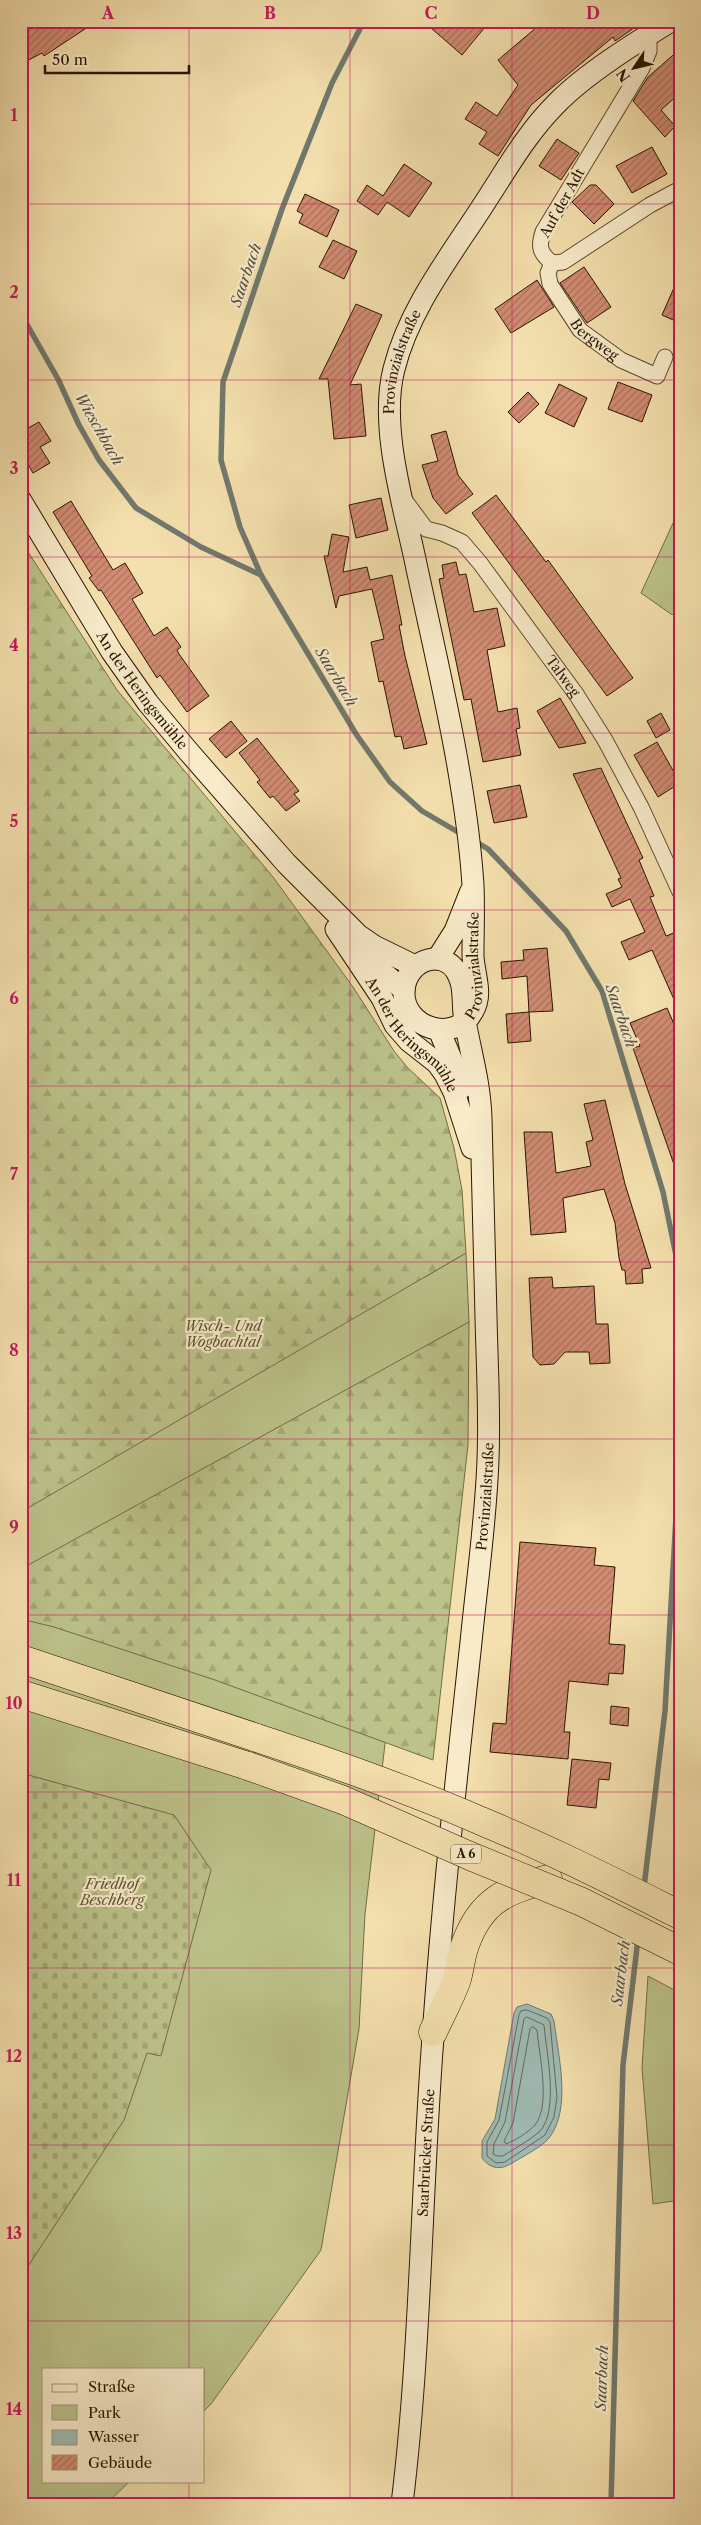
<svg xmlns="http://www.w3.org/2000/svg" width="701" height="2525" font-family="'Libre Caslon Text',serif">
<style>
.green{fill:#bcc28a;stroke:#726c45}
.forest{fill:url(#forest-firs);stroke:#726c45}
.cemetery{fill:url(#cemetery-stones);stroke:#726c45}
.water{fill:#9fbbb5;stroke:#70796d}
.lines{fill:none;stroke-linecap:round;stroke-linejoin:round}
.shore{stroke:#64685a;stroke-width:1}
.stream{stroke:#70796d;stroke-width:5.5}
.building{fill:url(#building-hatch);stroke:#291500}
.minor-casing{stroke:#5c482c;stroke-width:17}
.secondary-casing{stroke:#291500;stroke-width:23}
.motorway-casing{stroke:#291500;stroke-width:29}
.minor{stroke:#f8ebca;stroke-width:15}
.secondary{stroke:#f8ebca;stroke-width:21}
.motorway{stroke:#f4e0ae;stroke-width:28}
.motorway-bridge-casing{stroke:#291500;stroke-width:29;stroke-linecap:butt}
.motorway-bridge{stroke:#f4e0ae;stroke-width:28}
.grid{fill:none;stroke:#c2185b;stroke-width:1;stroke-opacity:0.55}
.labels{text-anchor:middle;stroke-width:4.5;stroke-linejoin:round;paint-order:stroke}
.shield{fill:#f8ebca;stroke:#67553d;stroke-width:1}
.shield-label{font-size:12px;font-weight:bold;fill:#291500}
.street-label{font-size:14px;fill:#291500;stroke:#f8ebca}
.park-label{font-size:14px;font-style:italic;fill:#5c5230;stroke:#f8ebca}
.water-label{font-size:15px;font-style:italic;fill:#524f3f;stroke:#f8ebca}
.neatline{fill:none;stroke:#c2185b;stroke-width:2}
.grid-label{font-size:16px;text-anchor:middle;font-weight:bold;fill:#c2185b}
</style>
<defs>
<pattern id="forest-firs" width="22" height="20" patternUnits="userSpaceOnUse" patternTransform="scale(1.25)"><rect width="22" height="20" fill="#bcc28a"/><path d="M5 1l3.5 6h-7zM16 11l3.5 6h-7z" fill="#a2a675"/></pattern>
<pattern id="cemetery-stones" width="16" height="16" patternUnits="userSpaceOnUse" patternTransform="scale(1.25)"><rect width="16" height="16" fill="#bcc28a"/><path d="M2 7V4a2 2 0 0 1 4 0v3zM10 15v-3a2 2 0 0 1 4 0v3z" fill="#a2a675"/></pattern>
<pattern id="building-hatch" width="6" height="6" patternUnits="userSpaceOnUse" patternTransform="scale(1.25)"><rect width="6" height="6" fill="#d28c73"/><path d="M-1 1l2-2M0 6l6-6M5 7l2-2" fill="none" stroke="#aa715c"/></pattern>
</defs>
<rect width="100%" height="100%" fill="#f4e0ae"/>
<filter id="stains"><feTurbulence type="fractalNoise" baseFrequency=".004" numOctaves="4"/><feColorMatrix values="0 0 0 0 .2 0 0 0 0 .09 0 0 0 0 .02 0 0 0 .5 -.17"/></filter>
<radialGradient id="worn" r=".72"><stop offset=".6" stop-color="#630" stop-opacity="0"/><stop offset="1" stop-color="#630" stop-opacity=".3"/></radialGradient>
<g class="green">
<path d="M 680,508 L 680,617 L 671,614 L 641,593 Z"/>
<path d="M 21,629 L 425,1277 L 466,1253 L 469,1322 L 426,1346 L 405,1574 L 365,1914 L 359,2029 L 321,2250 L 211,2404 L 204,2411 L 204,2369 L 44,2369 L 44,2481 L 130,2481 L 106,2504 L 21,2504 Z"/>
<path d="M 648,1976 L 680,1993 L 680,2200 L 653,2204 L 642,2068 Z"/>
</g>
<g class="forest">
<path d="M 21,541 L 117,690 L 273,877 L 353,987 L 394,1051 L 407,1067 L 440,1098 L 454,1148 L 462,1190 L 466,1253 L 21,1512 Z"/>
<path d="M 469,1322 L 468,1445 L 433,1760 L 215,1680 L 54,1627 L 21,1619 L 21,1569 Z"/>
</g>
<path class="cemetery" d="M 21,1773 L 174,1815 L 211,1870 L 161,2056 L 147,2053 L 124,2120 L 21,2277 Z"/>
<path class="water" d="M 527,2004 L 551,2014 L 554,2021 C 558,2054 572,2109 549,2138 C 542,2147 525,2155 514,2162 C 502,2170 491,2170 482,2158 L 482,2141 L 495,2119 L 514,2013 L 517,2007 Z"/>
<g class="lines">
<g class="shore">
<path d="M 527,2010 L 547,2018 L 550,2022 L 557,2097 L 554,2117 L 545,2135 L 505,2162 L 496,2163 L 487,2156 L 487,2142 L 499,2120 L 519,2015 L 521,2011 Z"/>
<path d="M 527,2017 L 544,2025 C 546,2051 560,2112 539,2132 C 529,2141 515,2148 503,2156 L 497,2156 L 493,2154 L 494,2144 L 505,2122 L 524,2019 Z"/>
<path d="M 533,2027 L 537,2030 C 539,2054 551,2105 535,2125 C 529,2132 514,2141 506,2144 L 504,2141 L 513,2123 L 530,2029 Z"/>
</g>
<g class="stream">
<path d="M 364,21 L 332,83 L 282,209 L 223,382 L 221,460 L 240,527 L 261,575 L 356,734 L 390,782 L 422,811 L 463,835"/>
<path d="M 21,314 L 58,379 L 79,425 L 99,460 L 136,508 L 201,547 L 261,575"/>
<path d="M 473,840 L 488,849 L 566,931 L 602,991 L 663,1192 L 680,1275"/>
<path d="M 644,1887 L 665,1711 L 680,1446"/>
<path d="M 611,2504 L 623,2065 L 638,1939"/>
</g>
</g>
<g class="building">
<path d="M 40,21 L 97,21 L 44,56 L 42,53 L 21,64 L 21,34 Z"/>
<path d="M 423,21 L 490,21 L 462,55 Z"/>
<path d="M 544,21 L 644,21 L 615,41 L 613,37 L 531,105 L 498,156 L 479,144 L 487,132 L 465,119 L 476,102 L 497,116 L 518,85 L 498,60 Z"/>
<path d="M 680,49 L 680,93 L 661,110 L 675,126 L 665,137 L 633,101 L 648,77 Z"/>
<path d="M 557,139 L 579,153 L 561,180 L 539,166 Z"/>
<path d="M 652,147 L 667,174 L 632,193 L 616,166 Z"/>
<path d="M 404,164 L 432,183 L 409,217 L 387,202 L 378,215 L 357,201 L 367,185 L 383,196 Z"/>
<path d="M 590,185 L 596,185 L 614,204 L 594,224 L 572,202 Z"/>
<path d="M 305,194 L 339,210 L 327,237 L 299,223 L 303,214 L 297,211 Z"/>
<path d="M 333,240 L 357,251 L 344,279 L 319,267 Z"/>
<path d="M 584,267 L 611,307 L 587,323 L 560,283 Z"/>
<path d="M 680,274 L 680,323 L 662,315 Z"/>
<path d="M 537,280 L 554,307 L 511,333 L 495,309 Z"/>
<path d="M 356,304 L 382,315 L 350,385 L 361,384 L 366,436 L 334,439 L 328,379 L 319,379 Z"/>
<path d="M 618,382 L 652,395 L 642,422 L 608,409 Z"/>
<path d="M 559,384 L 587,398 L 574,427 L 545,413 Z"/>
<path d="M 528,392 L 539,404 L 519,423 L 508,412 Z"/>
<path d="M 39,422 L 51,441 L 40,447 L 50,463 L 33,473 L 21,452 L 21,432 Z"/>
<path d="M 446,431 L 458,475 L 473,494 L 446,514 L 433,498 L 422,465 L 438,461 L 431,435 Z"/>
<path d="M 496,495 L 546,562 L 548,560 L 633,678 L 607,696 L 472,513 Z"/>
<path d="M 381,498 L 388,530 L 356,538 L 349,505 Z"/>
<path d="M 71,501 L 113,570 L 125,563 L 143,593 L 132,599 L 154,636 L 167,627 L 181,647 L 177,650 L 179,654 L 209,696 L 187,712 L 160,675 L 157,678 L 101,590 L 99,591 L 89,578 L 92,576 L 53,512 Z"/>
<path d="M 332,534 L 349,537 L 343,572 L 367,567 L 370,580 L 392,575 L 402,625 L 399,625 L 405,656 L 427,744 L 404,749 L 401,736 L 395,737 L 383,681 L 379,682 L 371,642 L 384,639 L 372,589 L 339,596 L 336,608 L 324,556 L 328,556 Z"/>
<path d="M 456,562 L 459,575 L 466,574 L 474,612 L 497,608 L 505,646 L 487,650 L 498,712 L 517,708 L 520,728 L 516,729 L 521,755 L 483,762 L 471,699 L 464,700 L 439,579 L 444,578 L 442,565 Z"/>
<path d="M 560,698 L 573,720 L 586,743 L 559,748 L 537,711 Z"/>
<path d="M 661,713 L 670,730 L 656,738 L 647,721 Z"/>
<path d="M 231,721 L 247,741 L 226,758 L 209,739 Z"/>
<path d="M 257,738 L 299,791 L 294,794 L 300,801 L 286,811 L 273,796 L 270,798 L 257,782 L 260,780 L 239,753 Z"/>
<path d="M 657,742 L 680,783 L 658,797 L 634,755 Z"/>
<path d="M 601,768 L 643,858 L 639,860 L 654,896 L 650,897 L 666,936 L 676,932 L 680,941 L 680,1013 L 652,950 L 629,960 L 621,942 L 645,932 L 630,899 L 612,907 L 606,894 L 622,887 L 618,879 L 621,878 L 573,774 Z"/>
<path d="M 520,785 L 527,817 L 494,823 L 487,791 Z"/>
<path d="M 547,948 L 553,1011 L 529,1012 L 527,976 L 502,979 L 501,962 L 524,960 L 523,950 Z"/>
<path d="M 667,1008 L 680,1038 L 680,1172 L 677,1173 L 633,1048 L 640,1046 L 630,1023 Z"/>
<path d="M 529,1012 L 531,1041 L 508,1043 L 506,1014 Z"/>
<path d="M 605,1100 L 625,1184 L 651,1268 L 642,1269 L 643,1283 L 626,1284 L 625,1270 L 622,1270 L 619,1258 L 615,1223 L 604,1189 L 563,1198 L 566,1232 L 531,1235 L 524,1132 L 552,1132 L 556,1173 L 591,1166 L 586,1142 L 593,1140 L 584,1104 Z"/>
<path d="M 552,1277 L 553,1288 L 594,1286 L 596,1324 L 608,1324 L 610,1363 L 590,1364 L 589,1352 L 565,1352 L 554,1364 L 540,1365 L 533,1357 L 529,1278 Z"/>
<path d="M 520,1542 L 596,1548 L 594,1565 L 615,1567 L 609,1644 L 625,1645 L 623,1674 L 609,1673 L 608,1685 L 569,1681 L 564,1732 L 570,1732 L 568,1759 L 490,1752 L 493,1723 L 506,1724 Z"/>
<path d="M 611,1706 L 629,1708 L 628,1726 L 610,1724 Z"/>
<path d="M 572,1759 L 611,1763 L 609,1780 L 599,1779 L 596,1808 L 567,1805 Z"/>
</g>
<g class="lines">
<g class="minor-casing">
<g id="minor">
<path d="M 649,35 L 649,51 L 642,68 L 543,232 C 538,247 540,253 552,263 L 563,262 L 650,205 L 680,189"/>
<path id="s1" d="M 552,263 L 548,273 L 550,284 L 580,330 L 621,360 L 657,376 L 665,357"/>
<path id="s2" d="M 403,498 L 426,529 L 442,533 L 462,542 L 480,563 L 576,694 L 605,740 L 641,807 L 680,892"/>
</g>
</g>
<g class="secondary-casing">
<g id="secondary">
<path id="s3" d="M 21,501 L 112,652 L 148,703 L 188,751 L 286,863 L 358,935 L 374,946 L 415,966"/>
<path id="s4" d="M 336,929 L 382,998 L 395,1025 L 409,1041 L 437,1063 L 445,1074 L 454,1092 L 472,1148"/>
<path d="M 358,952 L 404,990"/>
<path d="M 438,958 L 455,931 L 470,893"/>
<path d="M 439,1030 L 463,1087"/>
<path id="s5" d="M 402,2504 C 421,2349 421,2193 433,2037 C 442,1905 457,1773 471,1642 C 477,1581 486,1520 488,1459 C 490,1411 487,1364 486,1317 C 484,1251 483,1184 481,1118 C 480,1084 471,1054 465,1021 C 462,1007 465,992 460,979 C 448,945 406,958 404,991 C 402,1028 455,1045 473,1011 C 483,994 474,975 473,956 C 473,933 474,909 473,885 C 466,779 438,668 416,564 C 404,506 379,427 394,369 C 409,309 449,258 482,207 C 505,172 526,134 556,104 C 585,74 635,43 671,21"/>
</g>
</g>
<g class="motorway-casing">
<g id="motorway">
<path d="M 21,1659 L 257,1738"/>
<path d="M 21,1694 L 248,1766"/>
<path d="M 433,2032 C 441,2014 451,1997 457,1979 C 460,1968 461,1956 465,1945 C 481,1900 505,1891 548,1879"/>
</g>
</g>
<use href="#minor" class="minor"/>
<use href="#secondary" class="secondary"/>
<use href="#motorway" class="motorway"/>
<g class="motorway-bridge-casing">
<g id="motorway-bridge">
<path d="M 257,1738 C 333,1763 408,1789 481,1821 C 549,1849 614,1882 680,1915"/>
<path d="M 248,1766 L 343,1800 L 470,1856 L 582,1902 L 680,1951"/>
</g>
</g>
<use href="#motorway-bridge" class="motorway-bridge"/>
</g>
<path class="grid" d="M 189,21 L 189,2369M 350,21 L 350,2504M 512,21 L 512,2504M 21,204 L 680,204M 21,380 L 680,380M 21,557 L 680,557M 21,733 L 680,733M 21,910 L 680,910M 21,1086 L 680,1086M 21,1262 L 680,1262M 21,1439 L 680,1439M 21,1615 L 680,1615M 21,1792 L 680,1792M 21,1968 L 680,1968M 21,2145 L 680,2145M 21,2321 L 680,2321M 189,2481 L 189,2504"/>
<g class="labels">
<rect class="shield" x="451" y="1844.5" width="30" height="19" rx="4"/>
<g class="shield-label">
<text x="466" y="1858">A 6</text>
</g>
<g class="street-label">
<text transform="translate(562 203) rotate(-61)" y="5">Auf der Adt</text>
<text dy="5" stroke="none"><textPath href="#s1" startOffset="94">Bergweg</textPath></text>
<text dy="5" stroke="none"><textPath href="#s5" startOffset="2372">Provinzialstraße</textPath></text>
<text dy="5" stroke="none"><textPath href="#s2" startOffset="245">Talweg</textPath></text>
<text dy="5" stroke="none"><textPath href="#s3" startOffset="225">An der Heringsmühle</textPath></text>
<text dy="5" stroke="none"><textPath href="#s5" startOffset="1758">Provinzialstraße</textPath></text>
<text dy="5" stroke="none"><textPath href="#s4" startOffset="131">An der Heringsmühle</textPath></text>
<text dy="5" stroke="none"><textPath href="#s5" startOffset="1011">Provinzialstraße</textPath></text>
<text dy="5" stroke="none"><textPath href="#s5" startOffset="352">Saarbrücker Straße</textPath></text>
</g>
<g class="park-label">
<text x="223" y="1331">Wisch- Und<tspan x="223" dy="16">Wogbachtal</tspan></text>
<text x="112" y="1889">Friedhof<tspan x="112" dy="16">Beschberg</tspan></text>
</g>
<g class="water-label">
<text transform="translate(246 275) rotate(-71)" y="5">Saarbach</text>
<text transform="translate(99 429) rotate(60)" y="5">Wieschbach</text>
<text transform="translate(336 677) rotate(59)" y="5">Saarbach</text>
<text transform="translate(621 1016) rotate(71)" y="5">Saarbach</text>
<text transform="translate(621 1973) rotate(-83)" y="5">Saarbach</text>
<text transform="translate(602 2378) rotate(-88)" y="5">Saarbach</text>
</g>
</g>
<rect width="701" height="2525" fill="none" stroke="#f4e0ae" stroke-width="55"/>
<rect x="42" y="2368" width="162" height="115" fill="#f8ebca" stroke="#a59579"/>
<rect x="52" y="2384" width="25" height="8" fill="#f8ebca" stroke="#a59579"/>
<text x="88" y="2392" font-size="15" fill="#291500">Straße</text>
<rect x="52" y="2405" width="25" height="15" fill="#bcc28a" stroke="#a59579"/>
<text x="88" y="2418" font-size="15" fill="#291500">Park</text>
<rect x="52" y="2430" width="25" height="15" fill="#9fbbb5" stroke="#a59579"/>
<text x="88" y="2442" font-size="15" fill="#291500">Wasser</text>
<rect x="52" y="2455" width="25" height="15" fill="url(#building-hatch)" stroke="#a59579"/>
<text x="88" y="2468" font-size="15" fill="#291500">Gebäude</text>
<g transform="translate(634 68) rotate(235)" stroke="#f8ebca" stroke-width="4" paint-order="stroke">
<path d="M0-4L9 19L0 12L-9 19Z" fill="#291500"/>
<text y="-8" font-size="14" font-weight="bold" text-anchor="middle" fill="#291500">N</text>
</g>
<path d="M45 65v8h144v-8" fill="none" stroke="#291500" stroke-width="2.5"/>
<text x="52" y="65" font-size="15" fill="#291500" stroke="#f8ebca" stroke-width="4" paint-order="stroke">50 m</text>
<rect x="28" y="28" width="646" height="2470" class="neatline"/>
<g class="grid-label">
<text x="108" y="19">A</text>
<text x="270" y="19">B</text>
<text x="431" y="19">C</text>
<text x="593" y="19">D</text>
<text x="14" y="121">1</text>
<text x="14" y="298">2</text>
<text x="14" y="474">3</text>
<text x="14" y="651">4</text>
<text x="14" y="827">5</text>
<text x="14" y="1004">6</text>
<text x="14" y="1180">7</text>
<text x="14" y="1356">8</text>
<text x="14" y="1533">9</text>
<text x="14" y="1709">10</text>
<text x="14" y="1886">11</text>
<text x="14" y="2062">12</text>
<text x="14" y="2239">13</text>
<text x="14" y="2415">14</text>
</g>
<rect width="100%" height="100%" filter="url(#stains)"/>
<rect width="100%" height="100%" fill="url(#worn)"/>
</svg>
